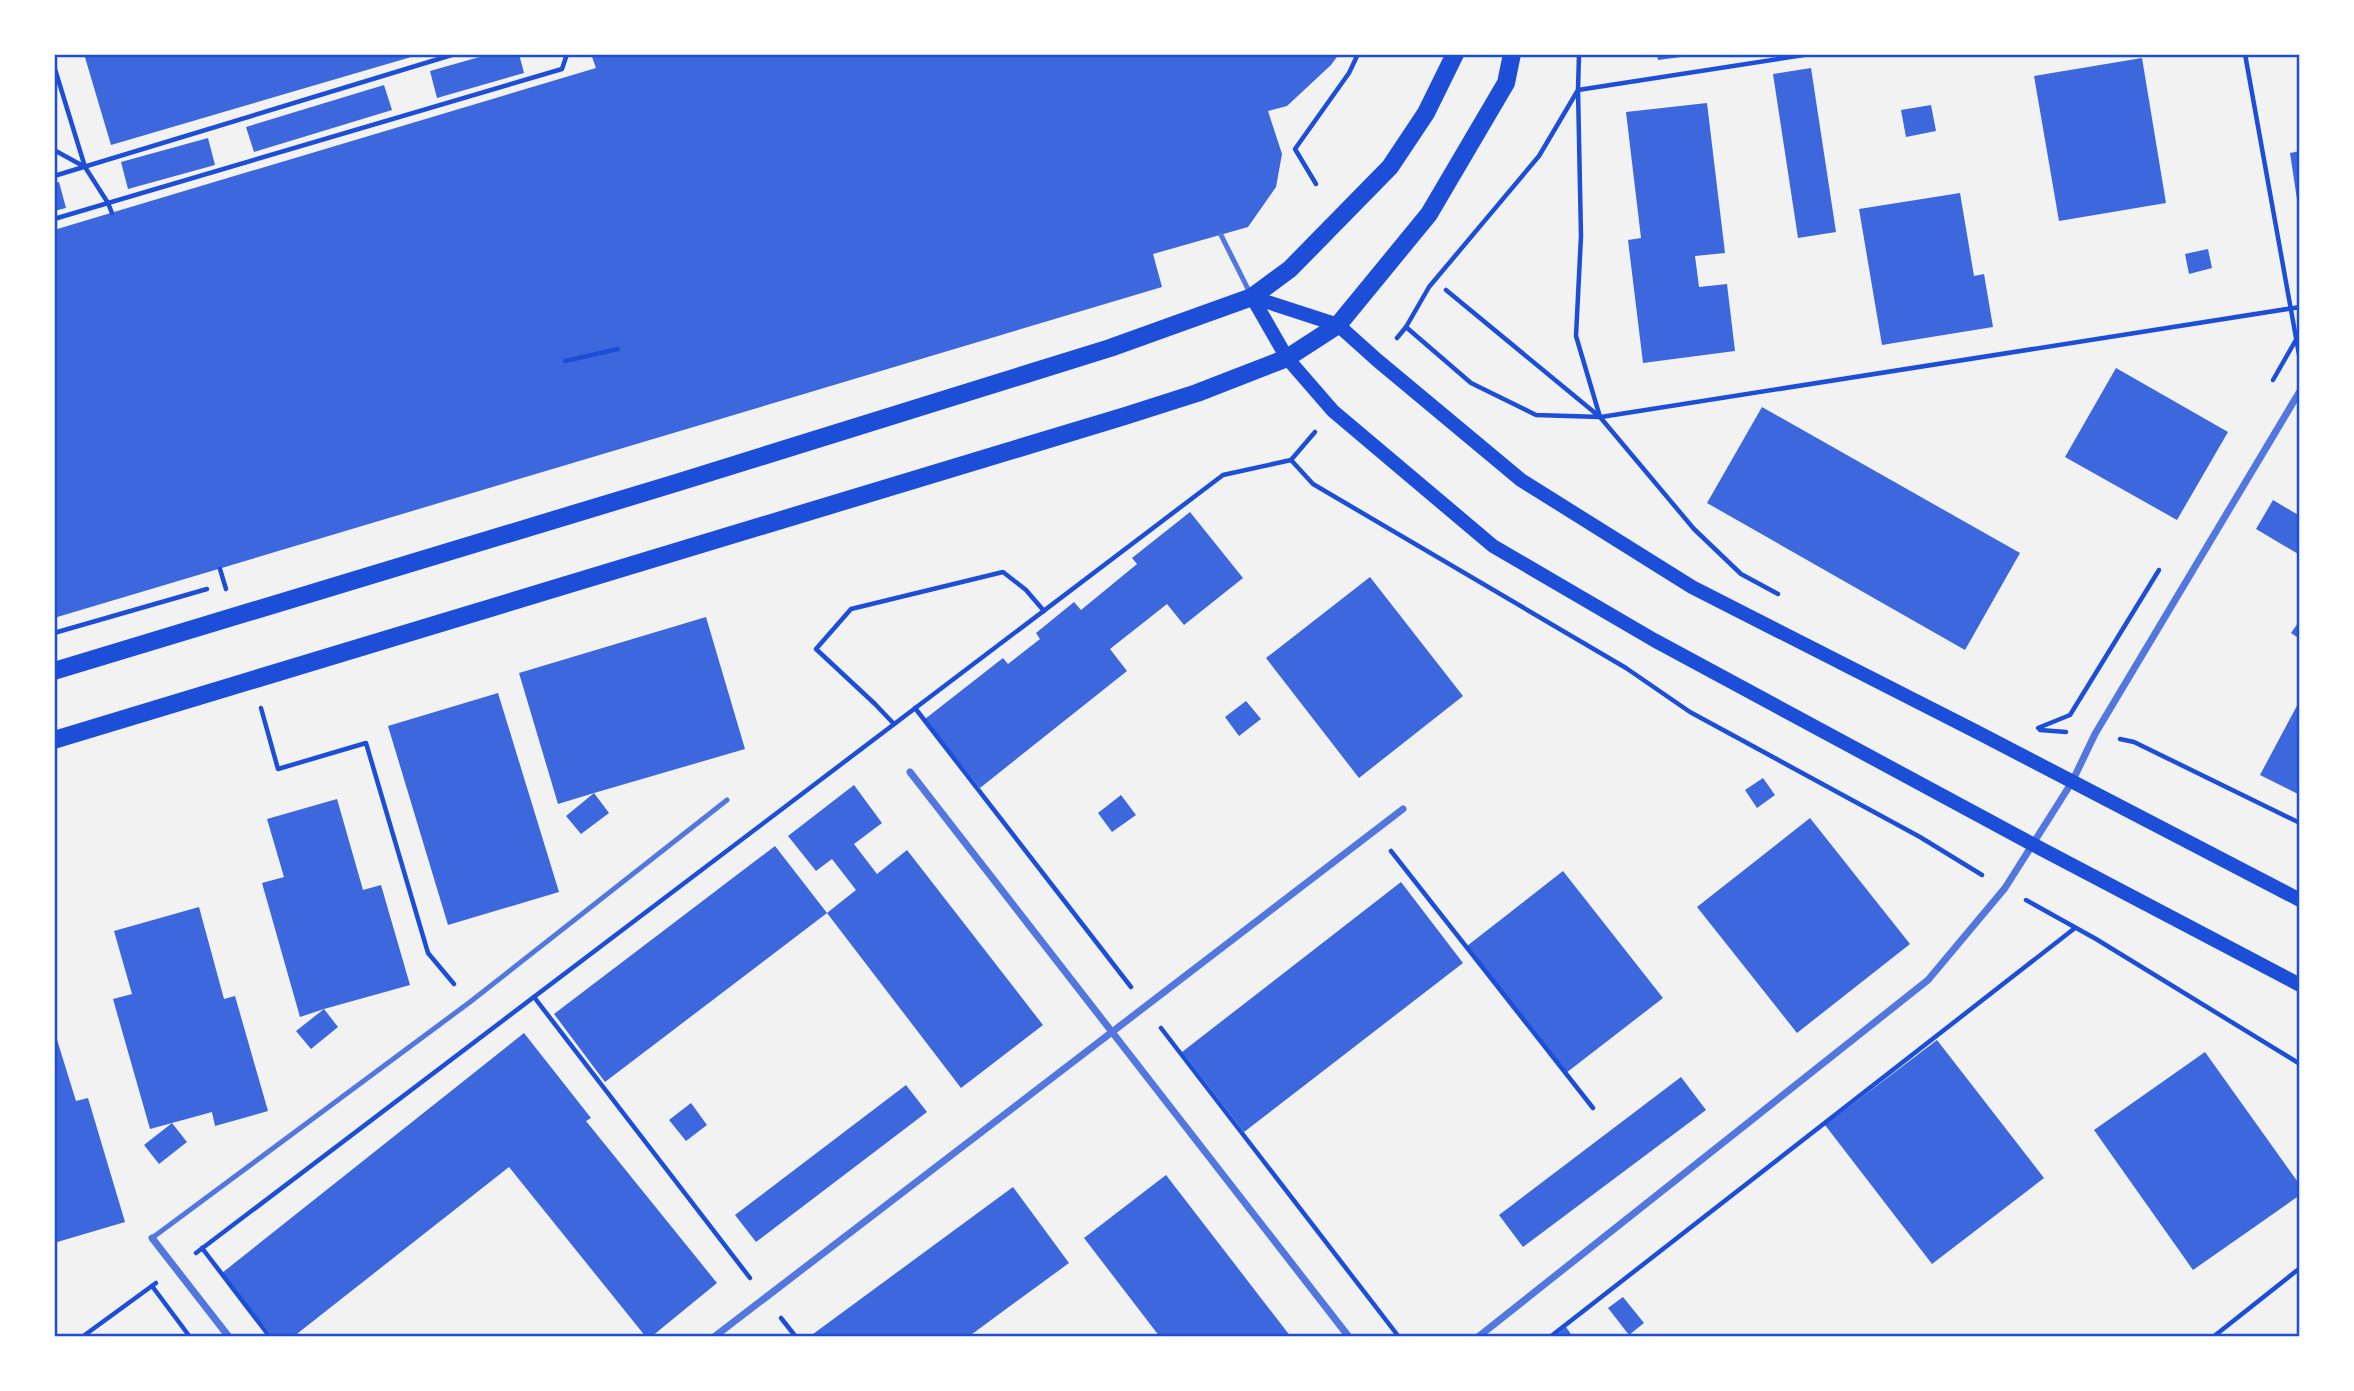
<svg xmlns="http://www.w3.org/2000/svg" width="2354" height="1391" font-family="'PT Sans',sans-serif">
<style>
.building{fill:#3d67dc}
.lines{fill:none;stroke-linecap:round;stroke-linejoin:round}
.path{stroke:#1d4ed8;stroke-width:4.5}
.service{stroke:#5277de;stroke-width:5}
.minor{stroke:#5277de;stroke-width:7}
.secondary{stroke:#1d4ed8;stroke-width:14}
.primary{stroke:#1d4ed8;stroke-width:18}
.neatline{fill:none;stroke:#1d4ed8;stroke-width:2.5}
</style>
<rect width="100%" height="100%" fill="#f2f2f2"/>
<g class="building">
<path d="M 84,54 L 418,54 L 418,55 L 111,145 Z"/>
<path d="M 490,54 L 519,54 L 524,73 L 437,98 L 430,71 Z"/>
<path d="M 591,54 L 1339,54 L 1331,65 L 1287,106 L 1268,111 L 1282,154 L 1276,187 L 1248,227 L 1153,254 L 1162,287 L 54,618 L 54,230 L 596,68 Z"/>
<path d="M 1657,54 L 1689,54 L 1689,56 L 1658,60 Z"/>
<path d="M 2142,58 L 2166,203 L 2059,221 L 2034,76 Z"/>
<path d="M 1811,68 L 1836,232 L 1798,238 L 1773,74 Z"/>
<path d="M 384,85 L 392,110 L 254,152 L 246,127 Z"/>
<path d="M 1707,103 L 1725,253 L 1695,256 L 1699,287 L 1727,284 L 1735,351 L 1643,363 L 1628,240 L 1641,238 L 1626,112 Z"/>
<path d="M 1931,105 L 1936,131 L 1906,137 L 1901,110 Z"/>
<path d="M 208,138 L 215,165 L 128,189 L 121,162 Z"/>
<path d="M 2300,151 L 2300,205 L 2298,206 L 2290,153 Z"/>
<path d="M 59,182 L 66,208 L 54,211 L 54,183 Z"/>
<path d="M 1960,193 L 1974,276 L 1984,274 L 1993,327 L 1882,345 L 1859,209 Z"/>
<path d="M 2208,249 L 2212,268 L 2189,274 L 2185,254 Z"/>
<path d="M 2116,368 L 2228,432 L 2177,520 L 2065,457 Z"/>
<path d="M 1762,407 L 2020,553 L 1965,650 L 1707,503 Z"/>
<path d="M 2273,500 L 2300,516 L 2300,555 L 2256,529 Z"/>
<path d="M 1190,512 L 1243,578 L 1184,625 L 1167,604 L 1110,649 L 1127,671 L 980,788 L 925,719 L 1003,658 L 1008,664 L 1040,639 L 1036,633 L 1074,602 L 1081,610 L 1137,564 L 1132,558 Z"/>
<path d="M 1370,577 L 1463,696 L 1359,778 L 1266,658 Z"/>
<path d="M 706,617 L 745,749 L 594,793 L 609,813 L 581,834 L 566,816 L 594,793 L 558,804 L 519,673 Z"/>
<path d="M 2300,620 L 2300,639 L 2291,633 Z"/>
<path d="M 498,693 L 559,892 L 448,925 L 388,726 Z"/>
<path d="M 2300,700 L 2300,795 L 2260,775 Z"/>
<path d="M 1246,701 L 1261,719 L 1239,736 L 1225,717 Z"/>
<path d="M 1763,778 L 1775,795 L 1757,808 L 1745,790 Z"/>
<path d="M 854,785 L 882,823 L 854,844 L 877,874 L 907,850 L 1043,1025 L 961,1088 L 827,913 L 856,890 L 832,859 L 816,871 L 788,836 Z"/>
<path d="M 1121,795 L 1136,815 L 1112,832 L 1098,813 Z"/>
<path d="M 337,799 L 363,890 L 381,885 L 410,985 L 324,1009 L 338,1027 L 311,1049 L 296,1031 L 324,1009 L 300,1017 L 262,883 L 284,877 L 267,819 Z"/>
<path d="M 1810,818 L 1910,944 L 1797,1033 L 1697,907 Z"/>
<path d="M 775,846 L 827,913 L 605,1082 L 554,1014 Z"/>
<path d="M 1563,871 L 1663,998 L 1566,1073 L 1467,946 Z"/>
<path d="M 1401,882 L 1463,963 L 1244,1132 L 1182,1052 Z"/>
<path d="M 199,907 L 224,999 L 235,996 L 268,1111 L 215,1126 L 212,1112 L 172,1123 L 187,1142 L 159,1164 L 144,1145 L 172,1123 L 150,1129 L 113,999 L 132,994 L 114,931 Z"/>
<path d="M 54,1030 L 76,1101 L 88,1098 L 125,1222 L 54,1243 Z"/>
<path d="M 524,1033 L 591,1118 L 586,1121 L 717,1283 L 651,1337 L 646,1337 L 509,1167 L 293,1337 L 273,1337 L 222,1273 Z"/>
<path d="M 1937,1040 L 2044,1178 L 1932,1264 L 1825,1125 Z"/>
<path d="M 2205,1052 L 2300,1185 L 2300,1195 L 2193,1270 L 2094,1130 Z"/>
<path d="M 1681,1077 L 1706,1110 L 1523,1247 L 1499,1215 Z"/>
<path d="M 906,1085 L 927,1112 L 756,1242 L 735,1215 Z"/>
<path d="M 691,1103 L 707,1125 L 686,1141 L 669,1120 Z"/>
<path d="M 1166,1175 L 1291,1337 L 1160,1337 L 1084,1238 Z"/>
<path d="M 1013,1187 L 1069,1263 L 968,1337 L 809,1337 Z"/>
<path d="M 1623,1297 L 1644,1323 L 1629,1335 L 1608,1308 Z"/>
<path d="M 1566,1327 L 1573,1337 L 1554,1337 Z"/>
</g>
<g class="lines">
<g class="path">
<path d="M 2245,54 L 2300,360"/>
<path d="M 54,66 L 85,167"/>
<path d="M 54,150 L 85,167 L 108,203 L 112,213"/>
<path d="M 54,176 L 455,54"/>
<path d="M 1316,184 L 1295,149 L 1349,73 L 1358,54"/>
<path d="M 54,219 L 562,69 L 567,54"/>
<path d="M 1406,327 L 1471,383 L 1536,415 L 1600,417 L 1446,290"/>
<path d="M 1397,338 L 1406,327 L 1429,287 L 1539,156 L 1578,90 L 1579,54"/>
<path d="M 565,361 L 618,349"/>
<path d="M 2273,380 L 2297,338"/>
<path d="M 1601,417 L 2300,307"/>
<path d="M 1291,460 L 1313,484 L 1626,668 L 1690,712 L 1920,837 L 1982,875"/>
<path d="M 1291,460 L 1315,432"/>
<path d="M 220,569 L 226,589"/>
<path d="M 1778,594 L 1741,574 L 1694,529 L 1600,417 L 1576,336 L 1581,236 L 1578,90 L 1810,54"/>
<path d="M 54,633 L 207,589"/>
<path d="M 261,708 L 278,769 L 366,743 L 428,953 L 454,984"/>
<path d="M 915,708 L 1131,987"/>
<path d="M 894,724 L 875,704 L 816,649 L 851,609 L 1003,572 L 1026,590 L 1044,611"/>
<path d="M 2038,728 L 2070,715 L 2159,570"/>
<path d="M 2040,730 L 2066,732"/>
<path d="M 2120,739 L 2134,742 L 2300,823"/>
<path d="M 1391,851 L 1593,1108"/>
<path d="M 2026,900 L 2096,939 L 2300,1064"/>
<path d="M 534,997 L 750,1278"/>
<path d="M 1161,1028 L 1399,1337"/>
<path d="M 202,1248 L 270,1337"/>
<path d="M 196,1253 L 1223,475 L 1291,460"/>
<path d="M 152,1286 L 190,1337"/>
<path d="M 781,1318 L 796,1337"/>
<path d="M 82,1337 L 156,1283"/>
<path d="M 1550,1337 L 2075,928"/>
<path d="M 2213,1337 L 2300,1268"/>
</g>
<g class="service">
<path d="M 1221,235 L 1251,295"/>
<path d="M 152,1238 L 470,1002 L 727,800"/>
</g>
<g class="minor">
<path d="M 910,772 L 1349,1337"/>
<path d="M 152,1238 L 229,1337"/>
<path d="M 714,1337 L 1403,809"/>
<path d="M 1478,1337 L 1928,980 L 2005,888 L 2072,782 L 2095,734 L 2300,391"/>
</g>
<g class="secondary">
<path d="M 1252,297 L 1287,358 L 1333,411 L 1493,546 L 1654,640 L 2032,844 L 2300,985"/>
<path d="M 1252,297 L 1338,325 L 1377,360 L 1521,480 L 1692,587 L 1977,732 L 2300,900"/>
</g>
<g class="primary">
<path d="M 54,671 L 676,483 L 1110,348 L 1252,297 L 1290,269 L 1390,167 L 1426,113 L 1455,54"/>
<path d="M 54,740 L 1125,416 L 1197,393 L 1287,358 L 1338,325 L 1429,214 L 1506,83 L 1512,54"/>
</g>
</g>
<rect width="2354" height="1391" fill="none" stroke="#ffffff" stroke-width="112"/>
<rect x="56" y="56" width="2242" height="1279" class="neatline"/>
</svg>
